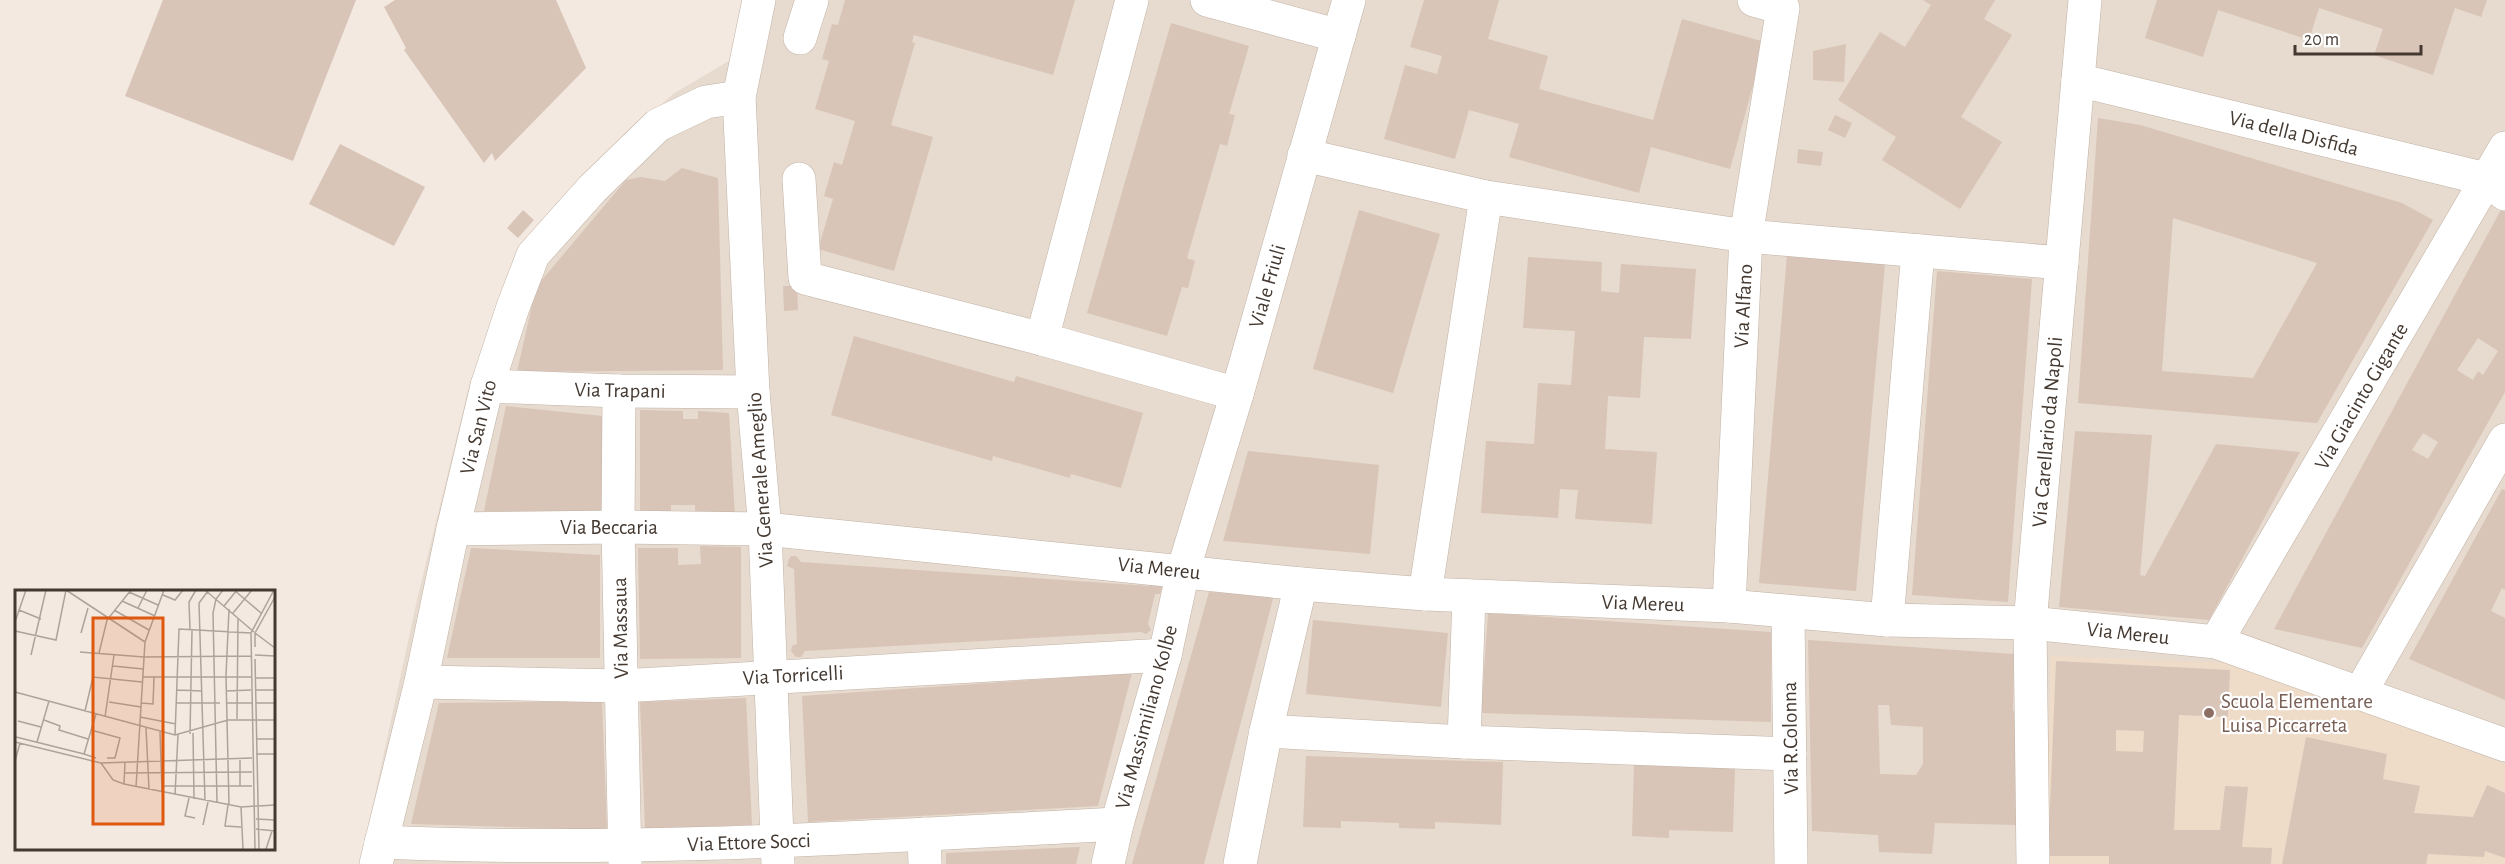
<svg xmlns="http://www.w3.org/2000/svg" width="2505" height="864" font-family="'Alegreya Sans',sans-serif">
<style>
.residential{fill:#e7dace}
.education{fill:#eedbc8}
.building{fill:#d8c5b8;fill-rule:evenodd}
.lines{fill:none;stroke-linecap:round;stroke-linejoin:round}
.minor-casing{stroke:#c1b2a5;stroke-width:34}
.minor{stroke:#fff;stroke-width:33}
.education-dot{fill:#8d6e63;stroke:#fff;stroke-width:2}
.labels{text-anchor:middle;stroke-width:4.5;stroke-linejoin:round;paint-order:stroke}
.street-label{font-size:21px;fill:#443931;stroke:#fff}
.education-label{font-size:21px;fill:#785e54;stroke:#fff;text-anchor:start}
.inset-road{fill:none;stroke:#ada39a;stroke-width:1.5}
.view{fill:#e0570e;fill-opacity:0.15;stroke:#e0570e;stroke-width:3}
.inset-edge{fill:none;stroke:#443931;stroke-width:3}
</style>
<rect width="100%" height="100%" fill="#f3e9e0"/>
<path class="residential" d="M 776,0 L 2505,0 L 2505,864 L 360,864 L 417,600 L 470,382 L 513,266 L 594,165 L 673,94 L 766,39 Z"/>
<path class="education" d="M 2051,656 L 2234,663 L 2505,764 L 2505,864 L 2045,864 Z"/>
<g class="building">
<path d="M 163,0 L 356,0 L 293,161 L 125,96 Z"/>
<path d="M 395,0 L 556,0 L 586,68 L 495,161 L 492,153 L 484,163 L 404,50 L 406,48 L 384,7 Z"/>
<path d="M 845,0 L 1075,0 L 1053,75 L 914,35 L 912,42 L 915,43 L 891,125 L 933,137 L 894,271 L 818,249 L 833,199 L 824,196 L 834,162 L 842,165 L 855,121 L 815,109 L 829,61 L 822,59 L 832,24 L 838,25 Z"/>
<path d="M 1424,0 L 1499,0 L 1488,39 L 1548,56 L 1539,89 L 1653,120 L 1682,19 L 1765,42 L 1730,169 L 1651,147 L 1639,193 L 1509,157 L 1519,124 L 1469,110 L 1455,159 L 1384,139 L 1405,65 L 1437,74 L 1442,56 L 1410,47 Z"/>
<path d="M 1923,0 L 1995,0 L 1984,19 L 2012,35 L 1961,117 L 2002,142 L 1960,209 L 1882,160 L 1896,137 L 1838,100 L 1880,32 L 1905,47 L 1931,5 Z"/>
<path d="M 2157,0 L 2487,0 L 2481,17 L 2455,8 L 2433,75 L 2374,55 L 2383,29 L 2319,8 L 2309,40 L 2218,10 L 2203,57 L 2145,38 Z"/>
<path d="M 1171,23 L 1249,46 L 1229,114 L 1235,115 L 1227,146 L 1220,144 L 1187,258 L 1195,261 L 1188,288 L 1182,287 L 1167,336 L 1087,313 Z"/>
<path d="M 1846,44 L 1844,82 L 1813,80 L 1813,51 Z"/>
<path d="M 1835,115 L 1852,123 L 1845,138 L 1828,130 Z"/>
<path d="M 2098,118 L 2140,125 L 2402,203 L 2433,220 L 2317,423 L 2078,403 ZM 2173,218 L 2317,263 L 2253,378 L 2162,371 Z"/>
<path d="M 340,144 L 425,187 L 394,246 L 309,204 Z"/>
<path d="M 1798,149 L 1823,152 L 1821,166 L 1797,163 Z"/>
<path d="M 682,168 L 718,178 L 723,370 L 517,372 L 536,287 L 626,180 L 641,177 L 665,181 Z"/>
<path d="M 2503,206 L 2505,208 L 2505,392 L 2362,648 L 2274,629 ZM 2478,338 L 2498,351 L 2483,375 L 2478,371 L 2473,380 L 2457,370 ZM 2423,433 L 2438,442 L 2428,459 L 2412,450 Z"/>
<path d="M 523,210 L 534,220 L 518,238 L 507,228 Z"/>
<path d="M 1359,210 L 1440,234 L 1393,393 L 1313,369 Z"/>
<path d="M 1787,255 L 1885,264 L 1856,591 L 1759,583 Z"/>
<path d="M 1528,257 L 1602,262 L 1601,291 L 1619,293 L 1621,264 L 1696,269 L 1691,339 L 1644,337 L 1640,398 L 1608,396 L 1605,449 L 1657,452 L 1652,524 L 1575,519 L 1578,490 L 1560,489 L 1558,518 L 1481,513 L 1486,441 L 1534,444 L 1538,383 L 1571,385 L 1575,331 L 1523,328 Z"/>
<path d="M 1937,271 L 2032,279 L 2008,602 L 1912,595 Z"/>
<path d="M 783,286 L 797,286 L 798,310 L 784,311 Z"/>
<path d="M 854,336 L 1014,382 L 1016,376 L 1143,413 L 1121,488 L 1071,474 L 1070,478 L 993,456 L 992,461 L 831,415 Z"/>
<path d="M 506,406 L 602,416 L 602,512 L 484,511 Z"/>
<path d="M 640,410 L 683,411 L 683,419 L 698,419 L 698,411 L 729,413 L 735,517 L 695,517 L 695,505 L 671,505 L 671,516 L 640,516 Z"/>
<path d="M 2075,431 L 2152,435 L 2140,575 L 2145,576 L 2216,444 L 2300,452 L 2209,620 L 2059,607 Z"/>
<path d="M 1248,451 L 1379,465 L 1370,554 L 1223,541 Z"/>
<path d="M 2502,489 L 2505,490 L 2505,590 L 2502,588 L 2491,611 L 2505,618 L 2505,700 L 2409,659 Z"/>
<path d="M 700,546 L 741,547 L 741,658 L 640,659 L 638,548 L 678,548 L 678,565 L 701,564 Z"/>
<path d="M 471,548 L 600,555 L 600,658 L 447,658 Z"/>
<path d="M 791,556 L 796,556 L 801,562 L 1149,586 L 1153,582 L 1162,585 L 1162,587 L 1160,594 L 1155,594 L 1148,624 L 1151,630 L 1146,634 L 1141,632 L 805,651 L 801,657 L 796,657 L 791,651 L 792,646 L 797,644 L 794,569 L 787,566 L 789,559 Z"/>
<path d="M 1209,592 L 1274,595 L 1204,864 L 1132,864 Z"/>
<path d="M 1488,613 L 1771,632 L 1771,722 L 1481,713 Z"/>
<path d="M 1313,620 L 1448,633 L 1441,707 L 1306,694 Z"/>
<path d="M 1808,640 L 2014,654 L 2013,711 L 2018,711 L 2017,825 L 1935,823 L 1932,854 L 1879,852 L 1878,835 L 1812,831 ZM 1878,705 L 1889,705 L 1891,725 L 1923,727 L 1923,764 L 1916,775 L 1880,774 Z"/>
<path d="M 2056,661 L 2230,670 L 2228,717 L 2179,715 L 2174,830 L 2220,830 L 2225,786 L 2248,787 L 2242,847 L 2272,848 L 2271,864 L 2109,864 L 2109,856 L 2048,856 ZM 2116,730 L 2144,731 L 2143,752 L 2116,751 Z"/>
<path d="M 1132,673 L 1098,806 L 808,822 L 802,696 Z"/>
<path d="M 746,698 L 752,825 L 645,829 L 640,702 Z"/>
<path d="M 602,701 L 607,830 L 411,824 L 439,703 Z"/>
<path d="M 2306,737 L 2387,754 L 2383,779 L 2420,786 L 2414,813 L 2473,817 L 2487,785 L 2505,793 L 2505,858 L 2485,851 L 2484,857 L 2428,854 L 2426,864 L 2282,864 Z"/>
<path d="M 1306,756 L 1503,762 L 1501,825 L 1435,822 L 1435,829 L 1399,828 L 1399,823 L 1341,821 L 1341,828 L 1303,827 Z"/>
<path d="M 1634,765 L 1735,768 L 1733,832 L 1669,830 L 1669,838 L 1632,836 Z"/>
<path d="M 1080,847 L 1076,864 L 946,864 L 946,853 Z"/>
</g>
<g class="lines">
<g class="minor-casing">
<g id="minor">
<path d="M 759,0 L 739,97 L 753,392 L 765,529 L 778,864"/>
<path d="M 1207,0 L 1339,36"/>
<path d="M 800,38 L 812,0"/>
<path d="M 2078,80 L 2486,179 L 2505,194"/>
<path d="M 1304,155 L 1486,197 L 1746,236 L 2062,263"/>
<path d="M 799,179 L 805,278 L 1042,339 L 1237,394"/>
<path d="M 1042,339 L 1132,0"/>
<path d="M 487,386 L 619,391 L 753,392"/>
<path d="M 619,391 L 618,527 L 625,864"/>
<path d="M 453,529 L 618,527 L 765,529 L 1301,584 L 1425,594 L 1729,606 L 1887,620 L 2030,623 L 2216,642 L 2505,745"/>
<path d="M 1425,594 L 1486,197"/>
<path d="M 1469,596 L 1464,742 L 1790,754"/>
<path d="M 1729,606 L 1746,236 L 1783,8 L 1754,0"/>
<path d="M 1788,613 L 1791,864"/>
<path d="M 1887,620 L 1918,251"/>
<path d="M 2216,642 L 2505,148"/>
<path d="M 421,682 L 621,686 L 1165,655"/>
<path d="M 2360,693 L 2505,440"/>
<path d="M 1266,731 L 1464,742"/>
<path d="M 924,834 L 925,864"/>
<path d="M 381,842 C 627,853 871,837 1117,824"/>
<path d="M 376,864 L 421,682 L 453,529 L 487,386 L 513,307 L 533,255 L 592,189 L 658,125 L 706,102 L 739,97"/>
<path d="M 1108,864 L 1117,824 L 1165,655 L 1183,571 L 1237,394 L 1349,0"/>
<path d="M 1240,864 L 1266,731 L 1301,584"/>
<path d="M 2033,864 L 2030,623 L 2085,0"/>
</g>
</g>
<use href="#minor" class="minor"/>
</g>
<circle class="education-dot" cx="2209" cy="713" r="6"/>
<g class="labels">
<g class="street-label">
<text transform="translate(2294 133) rotate(14)" y="7">Via della Disfida</text>
<text transform="translate(1267 286) rotate(-74)" y="7">Viale Friuli</text>
<text transform="translate(1743 306) rotate(-87)" y="7">Via Alfano</text>
<text transform="translate(620 390) rotate(1)" y="7">Via Trapani</text>
<text transform="translate(2361 396) rotate(-60)" y="7">Via Giacinto Gigante</text>
<text transform="translate(478 427) rotate(-76)" y="7">Via San Vito</text>
<text transform="translate(2047 432) rotate(-85)" y="7">Via Carellario da Napoli</text>
<text transform="translate(760 480) rotate(-94)" y="7">Via Generale Ameglio</text>
<text x="609" y="534">Via Beccaria</text>
<text transform="translate(1159 568) rotate(6)" y="7">Via Mereu</text>
<text transform="translate(1643 603) rotate(2)" y="7">Via Mereu</text>
<text transform="translate(620 628) rotate(-91)" y="7">Via Massaua</text>
<text transform="translate(2128 633) rotate(6)" y="7">Via Mereu</text>
<text transform="translate(793 675) rotate(-3)" y="7">Via Torricelli</text>
<text transform="translate(1146 717) rotate(-75)" y="7">Via Massimiliano Kolbe</text>
<text transform="translate(1790 738) rotate(-91)" y="7">Via R.Colonna</text>
<text transform="translate(749 842) rotate(-2)" y="7">Via Ettore Socci</text>
</g>
<g class="education-label">
<text x="2221" y="708">Scuola Elementare<tspan x="2221" dy="24">Luisa Piccarreta</tspan></text>
</g>
</g>
<g transform="translate(15 590)">
<rect width="260" height="260" fill="#f3e9e0"/>
<path class="inset-road" d="M 51,0 L 130,52M 190,0 L 239,42M 219,0 L 246,23M 114,2 L 143,15M 148,5 L 160,10 L 168,0M 107,11 L 140,26M 209,16 L 222,0M 123,18 L 132,0M 214,19 L 211,86 L 214,215M 4,20 L 26,29M 99,20 L 134,40M 218,23 L 237,0M 0,32 L 11,0M 175,40 L 174,12 L 181,0M 0,41 L 41,50 L 51,0M 66,43 L 73,18M 240,43 L 260,58M 240,57 L 240,43 L 260,7M 65,62 L 129,67 L 237,66M 84,63 L 92,30 L 116,0M 16,65 L 31,0M 240,65 L 260,66M 240,69 L 244,259M 98,76 L 128,79M 128,87 L 236,87M 240,88 L 260,88M 162,100 L 187,101M 240,100 L 260,100M 211,101 L 236,100M 0,102 L 160,145 L 213,130 L 260,130M 94,112 L 126,117M 126,113 L 138,114 L 139,87M 162,113 L 205,113M 212,113 L 237,113M 241,113 L 260,113M 70,121 L 78,87 L 127,92M 81,124 L 69,164 L 81,168M 90,127 L 99,65M 125,127 L 161,134M 222,129 L 223,28M 29,130 L 45,136 L 44,140 L 73,149M 3,131 L 26,137M 131,138 L 134,199M 76,140 L 105,148 L 100,168 L 92,168M 145,142 L 147,202M 178,143 L 179,209M 175,144 L 177,40M 160,145 L 164,39 L 236,43M 1,147 L 69,164M 241,149 L 260,149M 0,152 L 86,173 L 237,168M 22,152 L 34,111M 241,164 L 260,164M 225,168 L 225,196M 0,171 L 5,153M 86,173 L 98,190 L 109,194 L 226,217 L 260,215M 110,183 L 237,182M 109,194 L 110,172M 147,196 L 237,196M 121,197 L 130,52 L 149,0M 160,205 L 163,145M 174,208 L 170,226 L 180,228M 190,211 L 184,13 L 193,1M 202,212 L 198,23 L 201,9 L 208,0M 213,215 L 210,236 L 226,237M 226,217 L 228,259M 241,229 L 260,230M 188,235 L 193,212M 241,239 L 260,241M 240,259 L 236,43 L 259,0M 251,259 L 257,241"/>
<path class="view" d="M 78,28 L 148,28 L 148,234 L 78,234 Z"/>
<rect width="260" height="260" class="inset-edge"/>
</g>
<path d="M2295 45v9h126v-9" fill="none" stroke="#443931" stroke-width="3"/>
<text x="2304" y="45" font-size="18" fill="#443931" stroke="#ffffff" stroke-width="4.5" paint-order="stroke">20 m</text>
</svg>
